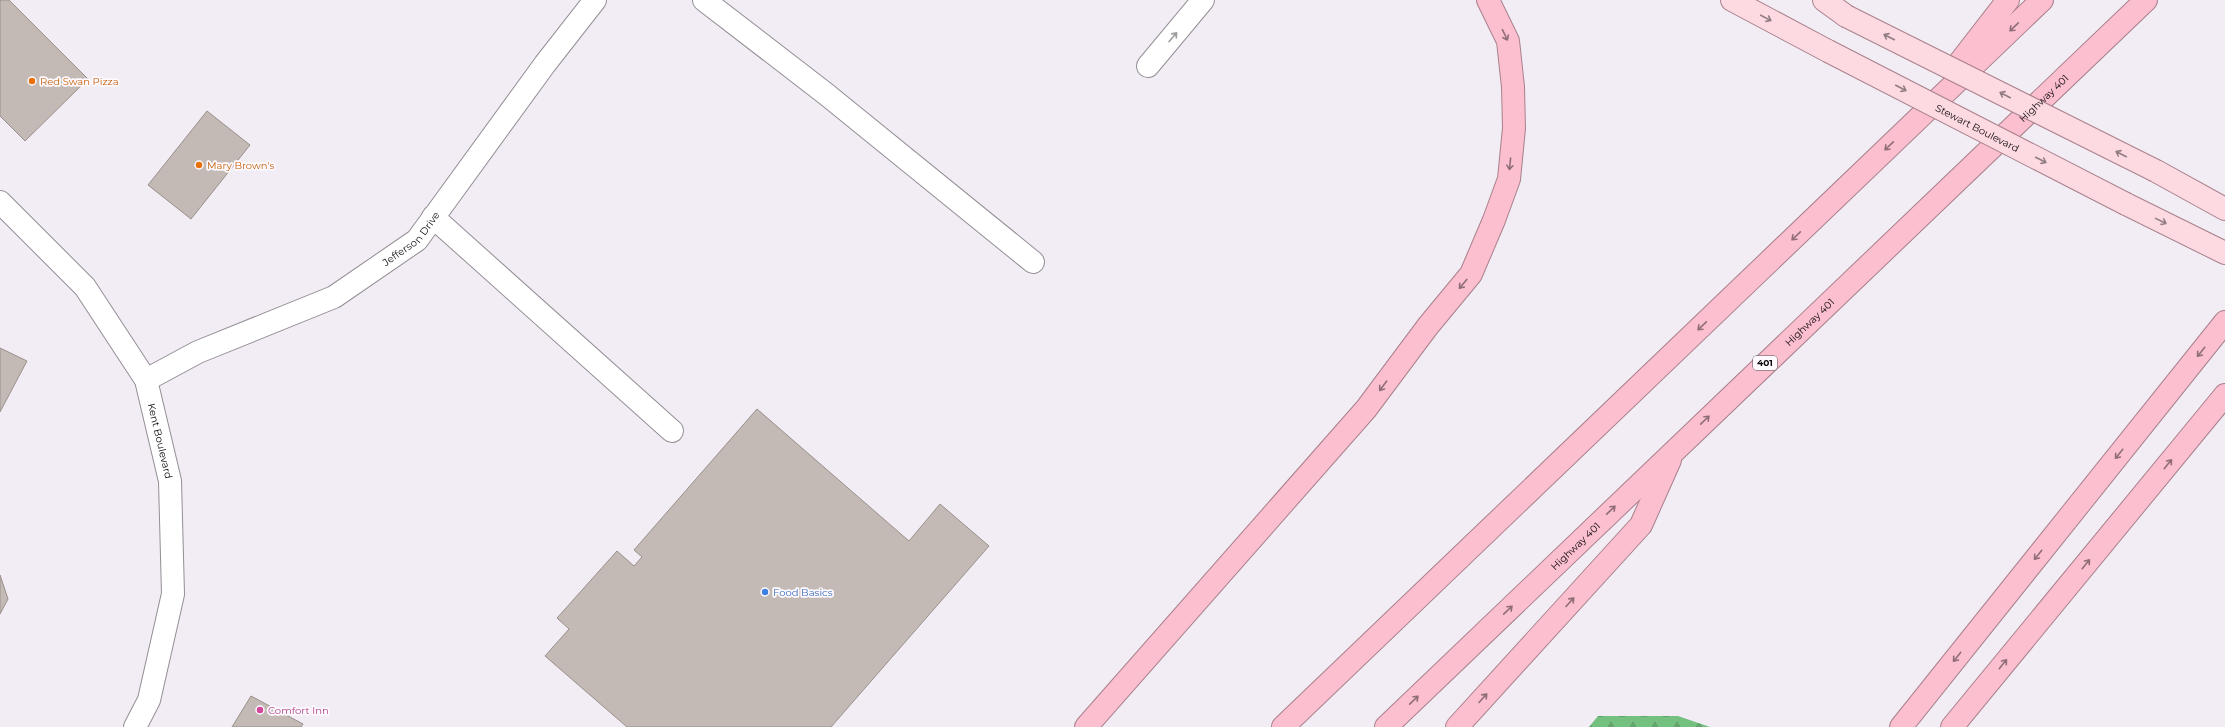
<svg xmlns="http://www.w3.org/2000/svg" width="2225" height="727" font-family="Montserrat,sans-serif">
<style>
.forest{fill:url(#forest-firs)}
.building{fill:#c3bab5;stroke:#99908c}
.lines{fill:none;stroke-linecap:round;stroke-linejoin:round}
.minor-casing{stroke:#948e95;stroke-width:24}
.major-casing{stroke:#a8808b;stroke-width:24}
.highway-casing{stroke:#a8808b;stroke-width:24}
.minor{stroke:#fff;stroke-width:22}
.major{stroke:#fdd9e2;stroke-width:22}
.highway{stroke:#fbbfcf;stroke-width:22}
.major-bridge-casing{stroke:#a8808b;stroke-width:24;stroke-linecap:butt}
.major-bridge{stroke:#fdd9e2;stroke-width:22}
.oneway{stroke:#917c82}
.oneway2{stroke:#906e78}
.oneway3{stroke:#9e9d9e}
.food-dot{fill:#e8710a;stroke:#fefaff;stroke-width:1.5}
.shop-dot{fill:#3f7fe0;stroke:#fefaff;stroke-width:1.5}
.hotel-dot{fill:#d1479c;stroke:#fefaff;stroke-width:1.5}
.labels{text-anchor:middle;stroke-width:3.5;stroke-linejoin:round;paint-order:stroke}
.shield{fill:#fefaff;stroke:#555356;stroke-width:1}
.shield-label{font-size:9px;font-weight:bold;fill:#0d0b0d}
.food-label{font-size:10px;fill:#c56008;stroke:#fefaff;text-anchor:start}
.street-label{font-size:10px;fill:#0d0b0d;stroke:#fefaff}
.shop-label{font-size:10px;fill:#366cbe;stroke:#fefaff;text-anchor:start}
.hotel-label{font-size:10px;fill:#b23c85;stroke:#fefaff;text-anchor:start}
</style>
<defs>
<pattern id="forest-firs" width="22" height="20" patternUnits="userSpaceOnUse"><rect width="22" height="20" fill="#74c07e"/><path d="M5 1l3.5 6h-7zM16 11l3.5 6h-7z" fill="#63a46c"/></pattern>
</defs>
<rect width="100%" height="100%" fill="#f2ecf4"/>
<path class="forest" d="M 1598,716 L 1678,716 L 1710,727 L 1589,727 Z"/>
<g class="building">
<path d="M 0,0 L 9,0 L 88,79 L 25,141 L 0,116 Z"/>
<path d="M 207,111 L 250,145 L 191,219 L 148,185 Z"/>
<path d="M 0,348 L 27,361 L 0,412 Z"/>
<path d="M 757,409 L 909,541 L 940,504 L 989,546 L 831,727 L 627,727 L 545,656 L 569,629 L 557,618 L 617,551 L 634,566 L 642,557 L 634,550 Z"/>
<path d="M 0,575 L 8,599 L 0,614 Z"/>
<path d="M 251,696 L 303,724 L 301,727 L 232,727 Z"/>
</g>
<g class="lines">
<g class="minor-casing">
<g id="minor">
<path d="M 704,0 L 826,94 L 1033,262"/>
<path d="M 1148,66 L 1203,0"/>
<path id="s1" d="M 0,202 L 85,287 L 146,380 L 170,481 L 173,594 L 149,700 L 135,727"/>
<path d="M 433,217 L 672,431"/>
<path id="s2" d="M 146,380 L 198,352 L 334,297 L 417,240 L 545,64 L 595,0"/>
</g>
</g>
<g class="major-casing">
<g id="major">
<path d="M 1732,0 L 1828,51"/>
<path d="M 1824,0 L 1846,16"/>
<path d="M 2156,171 L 2225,209"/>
<path d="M 2126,204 L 2225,253"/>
</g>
</g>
<g class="highway-casing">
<g id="highway">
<path d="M 1956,67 L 2008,0"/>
<path d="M 1086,727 L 1366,409 L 1428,326 L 1471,274 L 1494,220 L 1509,179 L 1514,128 L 1513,87 L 1508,41 L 1488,0"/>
<path d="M 1283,727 L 2042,0"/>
<path id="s3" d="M 1386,727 L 2146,0"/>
<path d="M 1457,727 L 1641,525 L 1670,460"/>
<path d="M 1901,727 L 2225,322"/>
<path d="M 1952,727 L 2225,395"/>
</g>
</g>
<use href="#minor" class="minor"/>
<use href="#major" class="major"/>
<use href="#highway" class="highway"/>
<g class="major-bridge-casing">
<g id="major-bridge">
<path d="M 1846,16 L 2156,171"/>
<path id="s4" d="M 1828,51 L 2126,204"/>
</g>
</g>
<use href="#major-bridge" class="major-bridge"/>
</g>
<defs><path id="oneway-shaft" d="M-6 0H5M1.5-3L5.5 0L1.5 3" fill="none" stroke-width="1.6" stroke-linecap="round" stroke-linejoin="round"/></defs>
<g class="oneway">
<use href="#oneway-shaft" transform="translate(1766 18) rotate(28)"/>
<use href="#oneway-shaft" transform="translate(1889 37) rotate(-153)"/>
<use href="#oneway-shaft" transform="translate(1901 88) rotate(27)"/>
<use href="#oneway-shaft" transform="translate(2005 95) rotate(-153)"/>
<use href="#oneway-shaft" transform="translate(2121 154) rotate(-153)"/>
<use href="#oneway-shaft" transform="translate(2041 160) rotate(27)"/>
<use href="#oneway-shaft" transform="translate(2161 221) rotate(26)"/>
</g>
<g class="oneway2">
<use href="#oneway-shaft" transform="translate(2014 27) rotate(136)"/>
<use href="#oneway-shaft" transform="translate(1505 35) rotate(64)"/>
<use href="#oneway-shaft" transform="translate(1889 146) rotate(136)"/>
<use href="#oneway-shaft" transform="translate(1510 164) rotate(96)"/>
<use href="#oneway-shaft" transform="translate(1796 236) rotate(136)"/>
<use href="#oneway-shaft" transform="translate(1463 284) rotate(130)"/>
<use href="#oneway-shaft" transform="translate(1702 326) rotate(136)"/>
<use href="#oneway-shaft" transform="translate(2201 352) rotate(129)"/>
<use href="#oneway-shaft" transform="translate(1383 386) rotate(127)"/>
<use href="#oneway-shaft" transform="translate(1705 420) rotate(-44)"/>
<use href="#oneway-shaft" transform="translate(2119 454) rotate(129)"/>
<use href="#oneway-shaft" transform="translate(2168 464) rotate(-51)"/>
<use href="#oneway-shaft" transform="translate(1611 510) rotate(-44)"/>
<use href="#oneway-shaft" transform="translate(2038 555) rotate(129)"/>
<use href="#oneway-shaft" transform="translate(2086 564) rotate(-51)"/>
<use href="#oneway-shaft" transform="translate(1570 602) rotate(-48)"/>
<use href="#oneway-shaft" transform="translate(1508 610) rotate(-44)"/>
<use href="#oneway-shaft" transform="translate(1957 657) rotate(129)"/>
<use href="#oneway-shaft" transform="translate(2003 664) rotate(-51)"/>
<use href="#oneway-shaft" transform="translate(1483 698) rotate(-48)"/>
<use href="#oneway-shaft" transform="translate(1414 700) rotate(-44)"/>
</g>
<use class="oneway3" href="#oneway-shaft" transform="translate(1173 37) rotate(-49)"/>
<g class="food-dot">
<circle cx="32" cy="81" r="4"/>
<circle cx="199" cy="165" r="4"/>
</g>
<circle class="shop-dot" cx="765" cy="592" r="4"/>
<circle class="hotel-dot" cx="260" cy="710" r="4"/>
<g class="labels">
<rect class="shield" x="1753" y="356" width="24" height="14" rx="3"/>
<g class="shield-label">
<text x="1765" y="366">401</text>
</g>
<g class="food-label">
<text x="40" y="85">Red Swan Pizza</text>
<text x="207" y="169">Mary Brown's</text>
</g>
<g class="street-label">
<text dy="4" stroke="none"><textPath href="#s3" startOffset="910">Highway 401</textPath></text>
<text dy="4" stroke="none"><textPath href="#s4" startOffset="168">Stewart Boulevard</textPath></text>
<text dy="4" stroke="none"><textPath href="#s2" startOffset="303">Jefferson Drive</textPath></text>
<text dy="4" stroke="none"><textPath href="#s3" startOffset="586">Highway 401</textPath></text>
<text dy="4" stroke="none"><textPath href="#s1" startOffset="294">Kent Boulevard</textPath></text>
<text dy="4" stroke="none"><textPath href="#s3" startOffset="262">Highway 401</textPath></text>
</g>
<g class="shop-label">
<text x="773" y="596">Food Basics</text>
</g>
<g class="hotel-label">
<text x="268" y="714">Comfort Inn</text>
</g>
</g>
</svg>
